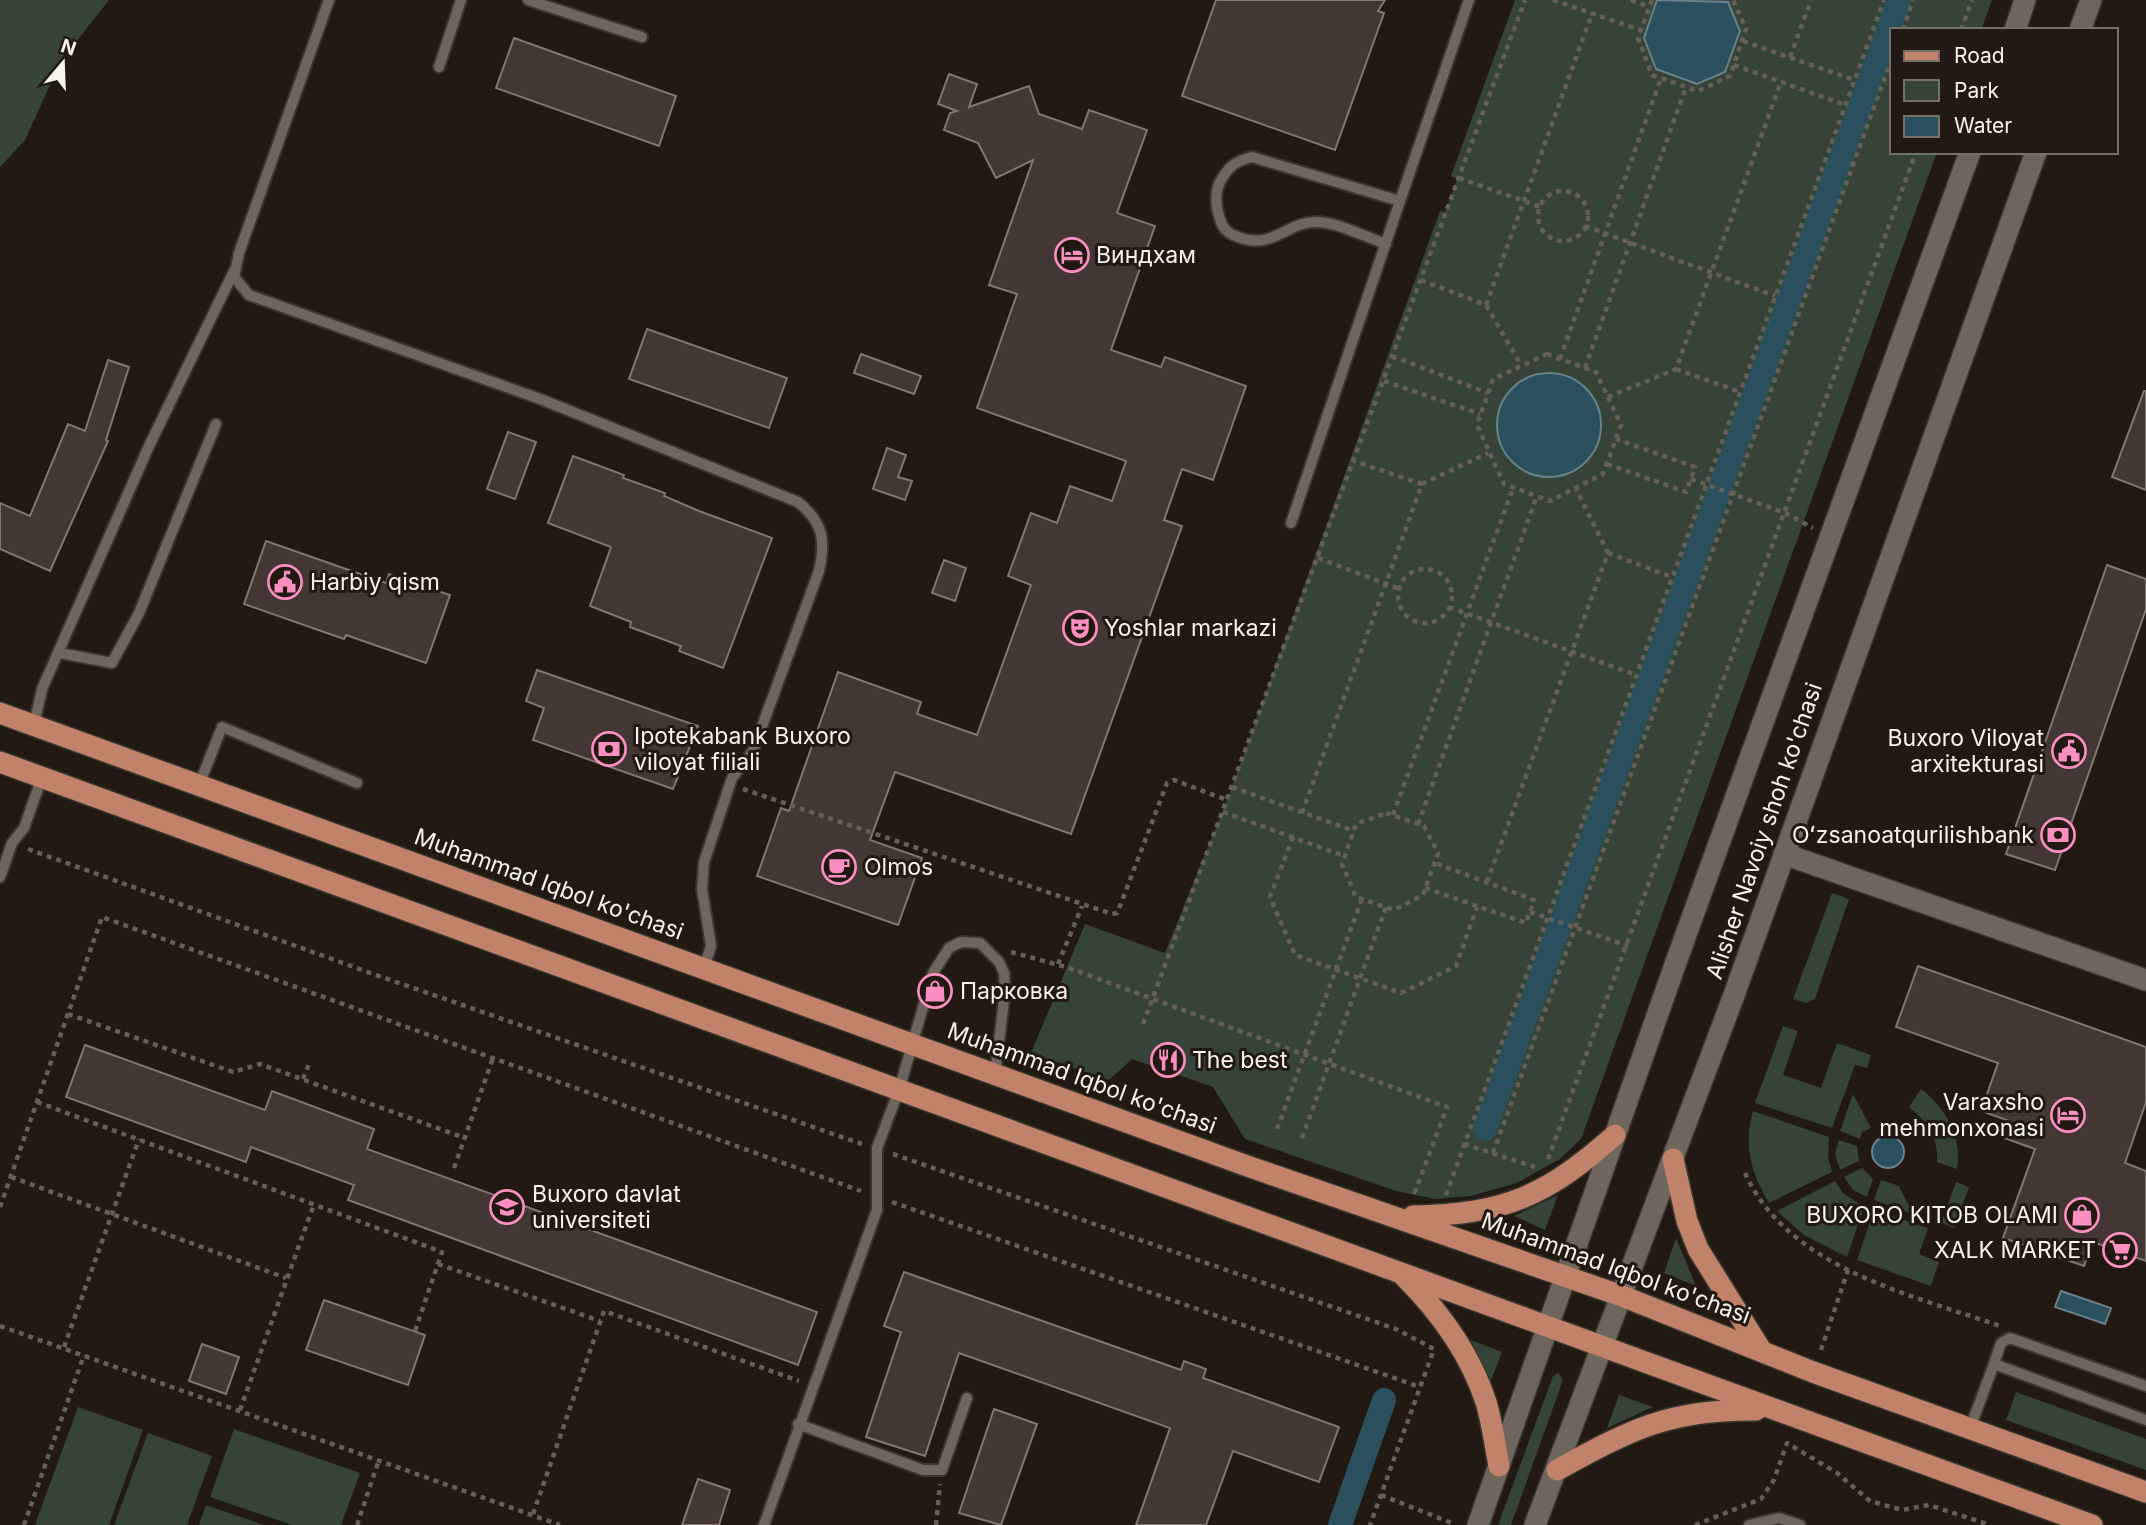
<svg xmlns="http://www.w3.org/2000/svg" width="2146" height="1525" font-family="Inter,sans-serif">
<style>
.green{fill:#354436}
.water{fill:#2b505d;stroke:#688188;stroke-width:2}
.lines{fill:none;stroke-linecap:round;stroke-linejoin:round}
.canal{stroke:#2b505d;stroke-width:24}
.building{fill:#423732;stroke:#837670;stroke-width:2}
.lane-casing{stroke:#3a3530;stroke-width:14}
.street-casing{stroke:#3a3530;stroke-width:24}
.secondary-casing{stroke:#3a3530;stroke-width:24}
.primary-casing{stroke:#3a3530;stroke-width:24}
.path{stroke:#665f58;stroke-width:4.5;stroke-dasharray:5 5;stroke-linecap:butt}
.lane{stroke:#6e655c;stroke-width:10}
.street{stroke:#6e655c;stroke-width:21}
.secondary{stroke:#6e655c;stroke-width:21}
.primary{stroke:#c08268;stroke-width:21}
.labels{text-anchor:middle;stroke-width:6;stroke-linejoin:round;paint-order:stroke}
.poi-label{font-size:23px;fill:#f8f3ed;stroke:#211912;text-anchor:start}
.street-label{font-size:23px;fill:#f8f3ed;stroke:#211912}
</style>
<rect width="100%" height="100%" fill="#211912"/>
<g class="green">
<path d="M 0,0 L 109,0 L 61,61 L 25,140 L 0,167 Z"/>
<path d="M 1515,0 L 1992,0 L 1981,30 L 1892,30 L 1892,152 L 1937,152 L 1581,1139 L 1560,1159 L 1517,1183 L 1471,1196 L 1435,1199 L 1396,1191 L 1245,1139 L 1213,1087 L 1132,1059 L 1109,1080 L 1031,1053 L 1085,924 L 1165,953 L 1227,800 L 1440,211 L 1445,212 L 1457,179 L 1451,176 Z"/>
<path d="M 1832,893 L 1849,899 L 1815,999 L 1806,1003 L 1793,999 Z"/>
<path d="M 1783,1026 L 1798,1031 L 1783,1075 L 1821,1088 L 1837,1043 L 1871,1055 L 1867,1068 L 1855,1065 L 1832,1128 L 1755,1103 Z"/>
<path d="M 1921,1089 C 1945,1107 1963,1138 1957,1169 L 1937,1162 C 1939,1139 1927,1121 1909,1107 Z"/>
<path d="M 1853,1094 L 1871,1128 L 1862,1132 L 1860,1139 L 1840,1131 Z"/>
<path d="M 1753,1111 L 1829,1137 L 1828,1158 L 1832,1172 L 1769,1203 C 1751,1173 1743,1145 1753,1111 Z"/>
<path d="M 1839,1140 L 1857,1146 L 1859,1161 L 1840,1170 L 1835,1154 Z"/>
<path d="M 1862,1168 L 1873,1179 L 1867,1197 L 1853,1190 L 1844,1177 Z"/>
<path d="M 1881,1180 L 1899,1186 L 1913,1214 L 1874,1200 Z"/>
<path d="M 1835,1181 L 1843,1193 L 1864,1207 L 1847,1257 L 1804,1235 L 1777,1211 Z"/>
<path d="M 1956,1182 L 1969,1187 L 1954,1228 L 1941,1223 Z"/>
<path d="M 1558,1195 L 1545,1230 L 1514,1216 Z"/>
<path d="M 1874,1210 L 1928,1228 L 1919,1254 L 1939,1262 L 1931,1286 L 1857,1260 Z"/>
<path d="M 1676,1238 L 1696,1286 L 1664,1273 Z"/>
<path d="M 1471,1340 L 1502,1352 L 1490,1383 Z"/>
<path d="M 1558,1373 L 1563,1380 L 1511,1525 L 1498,1525 L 1553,1376 Z"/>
<path d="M 2016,1392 L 2146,1439 L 2146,1470 L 2006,1420 Z"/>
<path d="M 1619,1395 L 1653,1407 L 1607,1428 Z"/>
<path d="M 78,1407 L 143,1430 L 109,1525 L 35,1525 Z"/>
<path d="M 234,1429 L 360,1473 L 341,1525 L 292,1525 L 210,1497 Z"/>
<path d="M 148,1433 L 212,1456 L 187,1525 L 114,1525 Z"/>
<path d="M 206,1505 L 264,1525 L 199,1525 Z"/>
</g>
<g class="water">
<path d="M 1657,0 L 1728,2 L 1740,31 L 1725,72 L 1697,84 L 1656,69 L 1644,38 Z"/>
<circle cx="1549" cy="425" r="52"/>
<circle cx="1888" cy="1152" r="16"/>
<path d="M 2061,1291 L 2111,1308 L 2105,1324 L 2055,1307 Z"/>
</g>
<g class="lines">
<g class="canal">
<path d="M 1485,1129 L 1899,0"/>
<path d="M 1340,1525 L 1384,1400"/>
</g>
</g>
<g class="building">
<path d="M 1216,0 L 1385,0 L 1378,11 L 1384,13 L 1335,150 L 1182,96 Z"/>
<path d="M 514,38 L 676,96 L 659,146 L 496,88 Z"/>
<path d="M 949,74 L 977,84 L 969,107 L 1029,86 L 1039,114 L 1082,129 L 1089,110 L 1147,130 L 1117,213 L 1155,226 L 1111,350 L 1161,367 L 1165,357 L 1246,386 L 1213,480 L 1182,469 L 1164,520 L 1182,526 L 1071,834 L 895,772 L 870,840 L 922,858 L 898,925 L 757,876 L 781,808 L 789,811 L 838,672 L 921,702 L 917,714 L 977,735 L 1031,585 L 1008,576 L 1031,513 L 1057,523 L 1070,486 L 1112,501 L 1126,461 L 977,408 L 1017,294 L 989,285 L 1033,160 L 996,178 L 978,143 L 944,130 L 950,113 L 957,111 L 938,104 Z"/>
<path d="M 647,329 L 787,378 L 769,428 L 629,379 Z"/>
<path d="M 861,354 L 921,376 L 914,394 L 854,373 Z"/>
<path d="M 108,360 L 129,367 L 106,440 L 108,441 L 50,571 L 0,549 L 0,503 L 30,516 L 68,424 L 85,431 Z"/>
<path d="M 2144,391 L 2146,391 L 2146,490 L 2112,477 Z"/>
<path d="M 508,432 L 536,442 L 515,499 L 487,489 Z"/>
<path d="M 887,448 L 906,455 L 898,477 L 912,481 L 905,500 L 873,489 Z"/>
<path d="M 573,456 L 624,475 L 623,478 L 665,493 L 664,496 L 699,511 L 772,538 L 723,668 L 679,651 L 681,646 L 630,627 L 631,622 L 590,606 L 611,547 L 548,523 Z"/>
<path d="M 266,541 L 386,583 L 389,574 L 450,595 L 426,663 L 346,635 L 344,639 L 244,604 Z"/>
<path d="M 944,560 L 966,568 L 955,601 L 932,593 Z"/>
<path d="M 2107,565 L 2146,579 L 2146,609 L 2055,870 L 2006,854 Z"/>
<path d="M 537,670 L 698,726 L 673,789 L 533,740 L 544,708 L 526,701 Z"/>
<path d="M 1918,966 L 2146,1047 L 2146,1102 L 2125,1163 L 2146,1171 L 2146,1261 L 2093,1242 L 2084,1266 L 2003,1238 L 2035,1149 L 2001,1137 L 2007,1120 L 1981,1111 L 1998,1063 L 1896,1027 Z"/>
<path d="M 85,1045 L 265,1110 L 272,1091 L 374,1129 L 367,1149 L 817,1312 L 798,1365 L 348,1200 L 354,1185 L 251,1147 L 246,1162 L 66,1097 Z"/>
<path d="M 904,1272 L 1181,1370 L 1184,1361 L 1206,1369 L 1203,1378 L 1339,1427 L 1319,1482 L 1233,1451 L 1206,1525 L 1136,1525 L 1170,1428 L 959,1353 L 925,1456 L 866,1437 L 901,1332 L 884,1326 Z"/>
<path d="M 324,1300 L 425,1335 L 408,1385 L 306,1350 Z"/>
<path d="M 202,1344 L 239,1357 L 226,1394 L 189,1381 Z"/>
<path d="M 994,1409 L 1037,1424 L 1001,1525 L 959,1513 Z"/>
<path d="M 698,1479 L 730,1490 L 719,1525 L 682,1525 Z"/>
</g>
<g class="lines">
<g class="lane-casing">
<g id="lane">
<path d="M 329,0 L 239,253 L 234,277 L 249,295 L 540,399 L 798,502 C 823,522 826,540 819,571 L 753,751 L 732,778 L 704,862 L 702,889 L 711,946 L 704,968"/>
<path d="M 528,0 L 642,37"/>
<path d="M 439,67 L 461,0"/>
<path d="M 1386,244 C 1365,237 1342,224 1319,222 C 1287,220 1274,251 1238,237 C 1229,234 1222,228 1220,219 C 1216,207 1214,194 1220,182 C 1228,167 1235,161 1252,157 L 1400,201 L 1469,0"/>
<path d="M 1291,523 L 1400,201"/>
<path d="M 60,653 L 112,663 L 139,613 L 216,424"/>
<path d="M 34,725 L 42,689 L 149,446 L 234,271"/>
<path d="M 199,785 L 222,727 L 357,783"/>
<path d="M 0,877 L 12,843 L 24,828 L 42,777"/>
<path d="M 1994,1364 L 2001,1343 L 2010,1338 L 2146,1386"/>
<path d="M 798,1424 L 923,1470 L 942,1470 L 967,1398"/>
<path d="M 1970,1428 L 1994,1364 L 2146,1420"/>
<path d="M 764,1525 L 877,1210 L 877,1148 L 899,1090 L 933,973 L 949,948 L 961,942 L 980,943 L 999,962 L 1004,973 L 1005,992 L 995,1074"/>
<path d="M 1749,1525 L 1779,1518 L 1800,1525"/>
</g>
</g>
<g class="street-casing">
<path id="street" d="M 1784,854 L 2146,980"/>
</g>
<g class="secondary-casing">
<g id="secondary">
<path d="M 2015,30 L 2025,0"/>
<path d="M 2080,30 L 2091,0"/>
<path d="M 1478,1525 L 1676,962 L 1970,152"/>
<path d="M 1535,1525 L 1734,995 L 2036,152"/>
</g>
</g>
<g class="primary-casing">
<g id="primary">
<path d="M 0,713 L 1250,1167 L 1622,1296 L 1813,1372 L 2146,1492"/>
<path d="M 0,762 L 2092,1525"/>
<path d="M 1673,1159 L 1687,1221 L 1698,1249 L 1761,1350"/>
<path d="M 1413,1216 C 1506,1214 1546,1196 1615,1135"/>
<path d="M 1404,1276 C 1440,1312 1470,1353 1486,1402 C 1492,1422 1495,1445 1499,1466"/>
<path d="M 1557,1470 C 1630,1430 1669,1409 1756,1410"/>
</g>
</g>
<g class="path">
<path d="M 1553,0 L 1640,30"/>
<path d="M 1631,0 L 1649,7"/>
<path d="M 1652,0 L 1638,38 L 1652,75 L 1698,91 L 1730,76 L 1746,29 L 1733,0"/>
<path d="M 1903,30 L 1913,0"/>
<path d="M 1961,30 L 1972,0"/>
<path d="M 1743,41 L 1854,80"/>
<path d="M 1790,57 L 1811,0"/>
<path d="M 1734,65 L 1845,105"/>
<path d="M 1459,178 L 1541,207"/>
<circle cx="1563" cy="216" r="25"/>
<path d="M 1585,226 L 1775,296"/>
<path d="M 1421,280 L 1486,305 L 1521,365"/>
<path d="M 1486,305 L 1592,14"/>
<path d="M 1547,354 L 1596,372 L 1621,425 L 1603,474 L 1550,501 L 1504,484 L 1477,425 L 1493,379 Z"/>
<path d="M 1392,356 L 1488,393"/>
<path d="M 1560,359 L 1661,78"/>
<path d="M 1585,368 L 1686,87"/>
<path d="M 1676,369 L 1740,392"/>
<path d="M 1384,381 L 1480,414"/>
<path d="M 1608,397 L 1676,369 L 1781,82"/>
<path d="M 1607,464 L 1686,492 L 1695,467 L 1616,439"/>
<path d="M 1691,479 L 1785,513 L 1813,528"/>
<path d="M 1422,484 L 1488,453"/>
<path d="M 1608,553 L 1672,577"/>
<path d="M 1318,558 L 1400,589"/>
<circle cx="1425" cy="596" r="27"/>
<path d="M 1449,607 L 1636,675"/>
<path d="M 1232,787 L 1354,831"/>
<path d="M 743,789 L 1112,914 L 1117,913 L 1120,906 L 1167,783 L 1174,780 L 1227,800"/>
<path d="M 1223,812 L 1344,856"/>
<path d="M 1302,813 L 1422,484 L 1354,461"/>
<path d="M 1386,813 L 1424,826 L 1438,853 L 1423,895 L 1394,910 L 1356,897 L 1342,864 L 1356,824 Z"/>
<path d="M 1393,815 L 1513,488"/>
<path d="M 1418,824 L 1537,496"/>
<path d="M 1293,837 L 1270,897 L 1295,955 L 1401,993 L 1456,966 L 1477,907"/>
<path d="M 28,849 L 376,975 L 862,1144"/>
<path d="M 1487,882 L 1608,553 L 1576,489"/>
<path d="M 1425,888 L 1526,923 L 1534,900 L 1435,863"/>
<path d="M 1530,912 L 1628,946"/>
<path d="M 1011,952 L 1066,967 L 1447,1107 L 1415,1192 L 1421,1193"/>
<path d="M 1058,964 L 1082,906"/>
<path d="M 68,1014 L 233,1072 L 260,1064 L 465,1138"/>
<path d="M 1143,1024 L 1525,0"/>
<path d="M 303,1079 L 309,1064"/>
<path d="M 37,1102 L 442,1252 L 415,1331"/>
<path d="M 1277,1129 L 1362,899"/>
<path d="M 1302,1138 L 1386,907"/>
<path d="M 1464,1144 L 1535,1167"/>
<path d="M 1493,1153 L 1892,58"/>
<path d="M 893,1154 L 1396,1329 L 1434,1349 L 1370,1525"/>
<path d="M 1548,1159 L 1916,152"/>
<path d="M 454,1168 L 493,1058"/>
<path d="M 1745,1173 C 1788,1268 1909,1294 2000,1326"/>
<path d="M 11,1177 L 286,1278"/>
<path d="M 1446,1195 L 1884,0"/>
<path d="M 892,1202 L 1420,1387"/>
<path d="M 0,1207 L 102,917 L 861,1191"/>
<path d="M 438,1264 L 600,1321"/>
<path d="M 0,1326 L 560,1525"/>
<path d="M 64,1347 L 139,1139"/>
<path d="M 1821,1350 L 1848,1270"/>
<path d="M 240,1410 L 314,1204"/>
<path d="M 1381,1495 L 1454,1524"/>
<path d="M 533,1514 L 604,1311 L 799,1381"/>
<path d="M 24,1525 L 84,1355"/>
<path d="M 357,1525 L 379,1460"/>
<path d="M 936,1525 L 940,1484"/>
<path d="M 1695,1525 L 1761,1499 L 1774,1480 L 1787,1443 L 1837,1473 L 1870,1501 L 1902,1510 L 1929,1505 L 1990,1525"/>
</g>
<use href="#lane" class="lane"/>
<use href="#street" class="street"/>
<use href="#secondary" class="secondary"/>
<use href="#primary" class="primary"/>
</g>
<defs>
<g id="hotel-ring" transform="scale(1.75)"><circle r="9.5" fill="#211912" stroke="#fc8fc2" stroke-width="1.5"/><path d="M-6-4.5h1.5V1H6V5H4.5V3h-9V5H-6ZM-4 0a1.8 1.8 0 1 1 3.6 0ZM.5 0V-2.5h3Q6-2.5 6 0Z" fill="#fc8fc2"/></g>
<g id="civic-ring" transform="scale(1.75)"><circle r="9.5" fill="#211912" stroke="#fc8fc2" stroke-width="1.5"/><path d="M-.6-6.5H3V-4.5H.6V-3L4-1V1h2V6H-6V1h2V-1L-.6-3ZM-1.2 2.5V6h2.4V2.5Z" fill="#fc8fc2"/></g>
<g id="theatre-ring" transform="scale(1.75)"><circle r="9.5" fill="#211912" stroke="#fc8fc2" stroke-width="1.5"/><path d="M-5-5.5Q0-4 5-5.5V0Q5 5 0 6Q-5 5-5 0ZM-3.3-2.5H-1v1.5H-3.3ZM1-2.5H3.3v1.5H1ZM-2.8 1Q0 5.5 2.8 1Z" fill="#fc8fc2"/></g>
<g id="bank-ring" transform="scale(1.75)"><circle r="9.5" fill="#211912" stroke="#fc8fc2" stroke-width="1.5"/><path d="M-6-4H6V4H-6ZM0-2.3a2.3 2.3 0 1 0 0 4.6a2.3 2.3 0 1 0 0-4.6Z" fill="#fc8fc2"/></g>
<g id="cafe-ring" transform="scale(1.75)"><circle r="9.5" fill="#211912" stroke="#fc8fc2" stroke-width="1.5"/><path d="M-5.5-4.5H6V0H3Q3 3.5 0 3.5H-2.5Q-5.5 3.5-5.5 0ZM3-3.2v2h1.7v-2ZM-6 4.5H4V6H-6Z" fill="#fc8fc2"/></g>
<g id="shop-ring" transform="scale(1.75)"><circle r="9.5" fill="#211912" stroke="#fc8fc2" stroke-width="1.5"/><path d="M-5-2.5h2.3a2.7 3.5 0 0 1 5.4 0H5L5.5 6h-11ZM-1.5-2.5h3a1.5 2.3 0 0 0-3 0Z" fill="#fc8fc2"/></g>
<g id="restaurant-ring" transform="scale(1.75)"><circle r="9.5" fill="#211912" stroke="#fc8fc2" stroke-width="1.5"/><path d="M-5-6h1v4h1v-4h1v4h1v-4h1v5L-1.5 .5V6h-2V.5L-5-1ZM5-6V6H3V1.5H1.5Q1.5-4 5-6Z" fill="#fc8fc2"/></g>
<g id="university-ring" transform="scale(1.75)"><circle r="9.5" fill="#211912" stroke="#fc8fc2" stroke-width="1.5"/><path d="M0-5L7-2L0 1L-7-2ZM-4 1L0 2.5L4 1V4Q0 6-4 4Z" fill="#fc8fc2"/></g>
<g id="supermarket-ring" transform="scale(1.75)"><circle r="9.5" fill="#211912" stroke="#fc8fc2" stroke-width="1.5"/><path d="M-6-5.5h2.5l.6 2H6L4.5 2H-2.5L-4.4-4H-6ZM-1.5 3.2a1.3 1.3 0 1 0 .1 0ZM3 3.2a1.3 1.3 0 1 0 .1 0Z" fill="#fc8fc2"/></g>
</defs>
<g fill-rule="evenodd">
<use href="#hotel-ring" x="1072" y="255"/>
<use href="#civic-ring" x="285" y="582"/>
<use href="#theatre-ring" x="1080" y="628"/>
<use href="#bank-ring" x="609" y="749"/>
<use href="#civic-ring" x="2069" y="751"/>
<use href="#bank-ring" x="2058" y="835"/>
<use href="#cafe-ring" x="839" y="867"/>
<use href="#shop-ring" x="935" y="991"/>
<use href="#restaurant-ring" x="1168" y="1060"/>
<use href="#hotel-ring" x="2068" y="1115"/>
<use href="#university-ring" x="507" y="1207"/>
<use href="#shop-ring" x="2082" y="1215"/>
<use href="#supermarket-ring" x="2120" y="1250"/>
</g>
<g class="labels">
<g class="poi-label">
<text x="1096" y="263">Виндхам</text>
<text x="310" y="590">Harbiy qism</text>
<text x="1104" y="636">Yoshlar markazi</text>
<text x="634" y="744">Ipotekabank Buxoro<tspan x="634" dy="26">viloyat filiali</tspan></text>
<text x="2044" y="746" text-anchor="end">Buxoro Viloyat<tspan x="2044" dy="26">arxitekturasi</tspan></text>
<text x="2034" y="843" text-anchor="end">Oʻzsanoatqurilishbank</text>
<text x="864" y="875">Olmos</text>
<text x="960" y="999">Парковка</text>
<text x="1192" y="1068">The best</text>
<text x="2044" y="1110" text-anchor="end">Varaxsho<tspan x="2044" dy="26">mehmonxonasi</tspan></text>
<text x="532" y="1202">Buxoro davlat<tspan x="532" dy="26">universiteti</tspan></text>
<text x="2058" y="1223" text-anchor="end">BUXORO KITOB OLAMI</text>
<text x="2096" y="1258" text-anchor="end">XALK MARKET</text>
</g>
<g class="street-label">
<text transform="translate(1764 831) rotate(-71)" y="8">Alisher Navoiy shoh ko'chasi</text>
<text transform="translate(549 884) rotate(20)" y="8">Muhammad Iqbol ko'chasi</text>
<text transform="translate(1082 1078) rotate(20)" y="8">Muhammad Iqbol ko'chasi</text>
<text transform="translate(1616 1268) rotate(20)" y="8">Muhammad Iqbol ko'chasi</text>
</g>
</g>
<rect x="1890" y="28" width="228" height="126" fill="#211912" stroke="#77706a" stroke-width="2"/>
<rect x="1904" y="51" width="35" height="10" fill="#c08268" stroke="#77706a" stroke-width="2"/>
<text x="1954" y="63" font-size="21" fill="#f8f3ed">Road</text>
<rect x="1904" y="80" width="35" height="21" fill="#354436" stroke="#77706a" stroke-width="2"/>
<text x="1954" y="98" font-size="21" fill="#f8f3ed">Park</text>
<rect x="1904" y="116" width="35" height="21" fill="#2b505d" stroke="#77706a" stroke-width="2"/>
<text x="1954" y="133" font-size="21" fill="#f8f3ed">Water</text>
<g transform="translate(63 63) rotate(19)" stroke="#211912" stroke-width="5" paint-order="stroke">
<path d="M0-5L12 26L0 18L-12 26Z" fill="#f8f3ed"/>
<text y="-10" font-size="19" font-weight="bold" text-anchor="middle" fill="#f8f3ed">N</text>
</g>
</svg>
